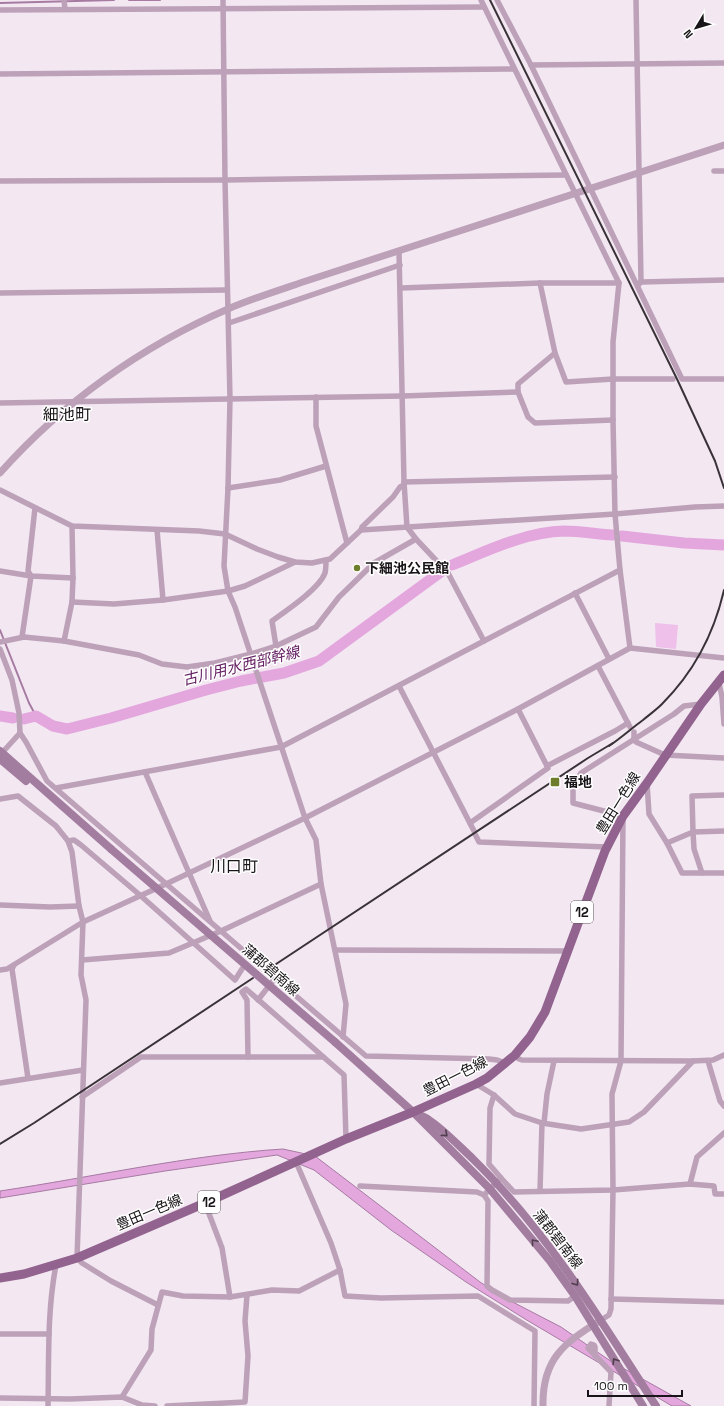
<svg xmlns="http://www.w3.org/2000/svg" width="724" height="1406" font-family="'Space Grotesk','Noto Sans JP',sans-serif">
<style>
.green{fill:#eec0ea}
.water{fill:#e3a7de;stroke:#a67ba2}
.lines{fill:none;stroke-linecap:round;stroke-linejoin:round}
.stream{stroke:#a67ba2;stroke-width:2}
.river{stroke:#e3a7de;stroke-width:11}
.minor{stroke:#bca1b9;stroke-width:5.5}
.tertiary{stroke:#bca1b9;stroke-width:7}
.secondary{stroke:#a37da0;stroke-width:8}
.primary{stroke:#91638e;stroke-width:9}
.rail{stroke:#393338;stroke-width:2}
.secondary-bridge{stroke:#a37da0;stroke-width:8}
.oneway{stroke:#503e4e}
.poi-dot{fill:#6e7d2c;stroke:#fff;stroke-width:1.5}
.labels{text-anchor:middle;stroke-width:3;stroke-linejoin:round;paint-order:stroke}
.shield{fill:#fff;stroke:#5d5a5d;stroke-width:1}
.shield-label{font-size:13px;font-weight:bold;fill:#181417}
.poi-label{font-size:14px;font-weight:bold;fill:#181417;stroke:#fff;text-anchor:start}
.street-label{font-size:14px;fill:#181417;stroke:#fff}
.water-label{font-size:15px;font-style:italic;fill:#662164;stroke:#fff}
.quarter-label{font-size:16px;fill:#181417;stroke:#fff}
</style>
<rect width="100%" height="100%" fill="#f3e7f2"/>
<path class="green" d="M 655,623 L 678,625 L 676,649 L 656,647 Z"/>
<path class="water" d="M 283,1149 L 315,1156 L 480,1282 L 503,1297 L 561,1327 L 612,1362 L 691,1406 L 672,1406 L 525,1319 L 466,1282 L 391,1230 L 314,1170 L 277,1155 L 165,1171 L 0,1198 L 0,1191 C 94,1177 188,1155 283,1149 Z"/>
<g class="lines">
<g class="stream">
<path d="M 129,0 L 160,0"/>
<path d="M 0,3 L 114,0"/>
<path d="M 0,630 L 29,703 L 36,716"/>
</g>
<g class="river">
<path d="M 622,536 L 684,543 L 724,545"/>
<path d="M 452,565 C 487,551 525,532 564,531 C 580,531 597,534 613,535"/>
<path d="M 0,716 L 13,718"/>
<path d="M 24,719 L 36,716 L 53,726 L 67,729 L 111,718 L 206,690 L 241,681 L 284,673 L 319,661 L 442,571"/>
</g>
<g class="minor">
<path d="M 64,0 L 65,9"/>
<path d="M 223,0 L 225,180 L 230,399 L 228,488 L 224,566 L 228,591 L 235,607 L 305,818 L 316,840 L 321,884 L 346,1004 L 343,1037"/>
<path d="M 481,0 L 619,283 L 613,342 L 613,420 L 615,514 L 620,570 L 630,648"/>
<path d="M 497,0 L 531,65 L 682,379 L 724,379"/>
<path d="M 636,0 L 641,282 L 638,285"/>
<path d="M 0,10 L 484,7"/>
<path d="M 531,65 L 724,63"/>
<path d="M 0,74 L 513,69"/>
<path d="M 714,171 L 724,171"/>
<path d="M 0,181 L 225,180 L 566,175"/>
<path d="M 399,251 L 404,482 L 407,527 L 416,539 L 448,573 L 484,641"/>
<path d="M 641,282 L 724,280"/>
<path d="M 540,283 L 555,353 L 566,382 L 613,379 L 673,379"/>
<path d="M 401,288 L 540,283 L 619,283"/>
<path d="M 0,293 L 227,290"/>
<path d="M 229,323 L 400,265"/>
<path d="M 555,353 L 518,384 L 518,392 L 528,417 L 535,423 L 613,420"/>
<path d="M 316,397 L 316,426 L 347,543"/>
<path d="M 0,403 L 403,396 L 518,392"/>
<path d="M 404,482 L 615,477"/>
<path d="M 228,488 L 280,480 L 326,466"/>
<path d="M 0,490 L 72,526 L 199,531 L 225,534 L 257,549 L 278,557 L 295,562 L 312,563 L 330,559 L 361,530 L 615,514 L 695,507 L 724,506"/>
<path d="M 157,530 L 163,600"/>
<path d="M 361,530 L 362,527 L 393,497 L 400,487 L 404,485"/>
<path d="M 0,571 L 31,576 L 73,578"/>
<path d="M 575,593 L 609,659"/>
<path d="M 72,602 L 114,604 L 163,600 L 228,591 L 245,586 L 295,562"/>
<path d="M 22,637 L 31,576 L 28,571 L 35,508"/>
<path d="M 64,641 L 72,602 L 73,578 L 72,526"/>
<path d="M 0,642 L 24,637 L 64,641 L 139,655 L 162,664 L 187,667 L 215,663 L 251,654 L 276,646 L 272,621 C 286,611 319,589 325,573 C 326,569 326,564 326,560"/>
<path d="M 276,646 L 316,627 L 339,597 L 374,563 L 416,539"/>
<path d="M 0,649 L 12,680 L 19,713 L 20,733 L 26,742 L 47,781 L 251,957"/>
<path d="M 598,666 L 630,727"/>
<path d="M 719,683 L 722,697 L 724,724"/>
<path d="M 399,686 L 474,831"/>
<path d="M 518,709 L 547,766"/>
<path d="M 634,732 L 634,739 L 636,742 L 665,755 L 724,758"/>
<path d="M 0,755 L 20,733"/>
<path d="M 145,772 L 210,921"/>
<path d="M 647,783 L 649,814 L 667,843 L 682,873 L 724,873"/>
<path d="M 56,788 L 281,747 L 620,570"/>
<path d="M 0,799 L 18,796 L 56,826 L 68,841 L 72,852 L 79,906 L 83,922 L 81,975 L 86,1000 L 77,1258 L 82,1263 L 111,1281 L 158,1305"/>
<path d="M 470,823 L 548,768 L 547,766 L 615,731 L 628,723"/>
<path d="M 475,834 L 479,842 L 607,847"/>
<path d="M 68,841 L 74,840 L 81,845 L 141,896 L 235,980 L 242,969"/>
<path d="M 667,843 L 693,832 L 692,796 L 724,795"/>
<path d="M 702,873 L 694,849 L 693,832 L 724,831"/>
<path d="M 0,905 L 50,907 L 79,906"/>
<path d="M 335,950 L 567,951"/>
<path d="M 82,960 L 169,953 L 221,931 L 321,884"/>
<path d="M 14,965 L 12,969 L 28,1078"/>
<path d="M 0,970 L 7,969 L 83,922 L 166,884 L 305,818 L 518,709 L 630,648 L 724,658"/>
<path d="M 258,1000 L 275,978 L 366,1056 L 489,1059 L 497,1060 L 506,1063"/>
<path d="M 515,1055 L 519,1059 L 522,1060 L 693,1061 L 713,1060 L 724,1055"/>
<path d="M 248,1057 L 247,1000 L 242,992 L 246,989 L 344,1075 L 346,1139"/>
<path d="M 708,1061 L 720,1101 L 724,1106"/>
<path d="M 0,1083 L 83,1070"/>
<path d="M 476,1084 L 494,1095 L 515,1114 L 542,1123 L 581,1129 L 629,1122 L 644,1112 L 693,1061"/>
<path d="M 494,1095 L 490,1108 L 489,1164 L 501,1178"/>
<path d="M 82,1097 L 141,1057 L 323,1057"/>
<path d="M 544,1123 L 547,1094 L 554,1061"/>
<path d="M 296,1162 L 331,1243 L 340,1270 L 345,1296 L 381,1298 L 478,1296 L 535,1331 L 534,1406"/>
<path d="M 690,1184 L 697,1157 L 724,1133"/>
<path d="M 360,1186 L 477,1192 L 484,1195 L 501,1178 L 514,1192 L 613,1190 L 690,1184 L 714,1186 L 715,1194 L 724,1194"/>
<path d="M 540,1191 L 542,1123"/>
<path d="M 484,1195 L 488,1201 L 487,1286 L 492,1290 L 510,1300 L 568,1301 L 575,1296"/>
<path d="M 205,1203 L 222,1248 L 230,1297"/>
<path d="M 611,1299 L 724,1302"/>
<path d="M 601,1320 L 609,1315 L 611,1309 L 613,1190 L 612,1094 L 621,1061 L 623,816 L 573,803 L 573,785 L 581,773 L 674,714 L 684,706 L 701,704"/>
<path d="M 0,1334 L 49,1334"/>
<path d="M 595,1356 L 595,1347 L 594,1345 L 591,1344 L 588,1348 L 611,1372 L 609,1406"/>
<path d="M 122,1397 L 151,1350 L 152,1329 L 162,1292 L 183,1296 L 230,1297 L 272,1290 L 299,1291 L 340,1270"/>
<path d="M 0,1398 L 70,1399 L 122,1397 L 142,1405 L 155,1406"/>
<path d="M 48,1406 C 49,1359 47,1311 56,1265"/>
<path d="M 167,1406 L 245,1402 L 248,1356 L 245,1321 L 247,1295"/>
</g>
<g class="tertiary">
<path d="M 0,473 C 62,403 142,346 228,309 C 253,298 280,290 306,281 L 724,145"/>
<path d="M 543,1406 C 542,1359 564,1343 601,1320"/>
</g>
<g class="secondary">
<path d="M 0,751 L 111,849"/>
<path d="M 0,759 L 26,781"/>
<path d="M 335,1042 L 413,1112 L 490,1189 L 550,1261 L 575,1296 L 643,1406"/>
<path d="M 415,1113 C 420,1115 425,1117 429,1120 C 443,1129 459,1146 472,1158 C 546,1230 600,1319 656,1406"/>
</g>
<path class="primary" d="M 0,1278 L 24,1274 L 77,1258 L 205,1203 L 346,1139 L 413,1112 L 476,1084 L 487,1078 L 515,1055 L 530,1037 L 545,1012 L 605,851 L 623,816 L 647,783 L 701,704 L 724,675"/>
<g class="rail">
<path d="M 490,0 L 677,379 L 715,461 L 724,488"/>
<path d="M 609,746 C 621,738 632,728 643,720 C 649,715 656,710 662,704 C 694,672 714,634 724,590"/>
<path d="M 264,972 L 588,758 L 613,743"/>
<path d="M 0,1144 L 34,1123 L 253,978"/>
</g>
<path class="secondary-bridge" d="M 111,849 L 335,1042"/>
</g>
<defs><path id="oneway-chevron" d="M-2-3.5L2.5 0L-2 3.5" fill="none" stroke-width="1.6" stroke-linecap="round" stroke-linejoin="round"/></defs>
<g class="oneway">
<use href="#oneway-chevron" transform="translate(445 1134) rotate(41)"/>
<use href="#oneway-chevron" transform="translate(534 1242) rotate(-130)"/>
<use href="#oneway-chevron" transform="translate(576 1283) rotate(54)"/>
<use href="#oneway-chevron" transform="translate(615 1361) rotate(-122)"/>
</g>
<g class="poi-dot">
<circle cx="357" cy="568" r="4"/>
<rect x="550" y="777" width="10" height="10" rx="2"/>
</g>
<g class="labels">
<g class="shield">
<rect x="571" y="901" width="22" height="22" rx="3"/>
<rect x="198" y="1191" width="22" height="22" rx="3"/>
</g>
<g class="shield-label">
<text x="582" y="917">12</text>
<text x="209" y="1207">12</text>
</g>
<g class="poi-label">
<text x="365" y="573">下細池公民館</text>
<text x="564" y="787">福地</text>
</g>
<g class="street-label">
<text transform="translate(618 803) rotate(-58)" y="5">豊田一色線</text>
<text transform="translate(271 970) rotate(41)" y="5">蒲郡碧南線</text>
<text transform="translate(455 1076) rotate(-27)" y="5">豊田一色線</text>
<text transform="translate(149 1212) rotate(-23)" y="5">豊田一色線</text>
<text transform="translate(558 1239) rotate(52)" y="5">蒲郡碧南線</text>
</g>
<g class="water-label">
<text transform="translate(241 666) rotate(-14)" y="5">古川用水西部幹線</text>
</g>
<g class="quarter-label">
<text x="67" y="420">細池町</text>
<text x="234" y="872">川口町</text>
</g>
</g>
<g transform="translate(696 28) rotate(232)" stroke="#ffffff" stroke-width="3" paint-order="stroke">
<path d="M0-3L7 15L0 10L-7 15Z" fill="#181417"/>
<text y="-6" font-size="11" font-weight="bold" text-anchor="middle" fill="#181417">N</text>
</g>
<path d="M588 1390v6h94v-6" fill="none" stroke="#181417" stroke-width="2"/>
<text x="594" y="1390" font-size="12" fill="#181417" stroke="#ffffff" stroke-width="3" paint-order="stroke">100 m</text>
</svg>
